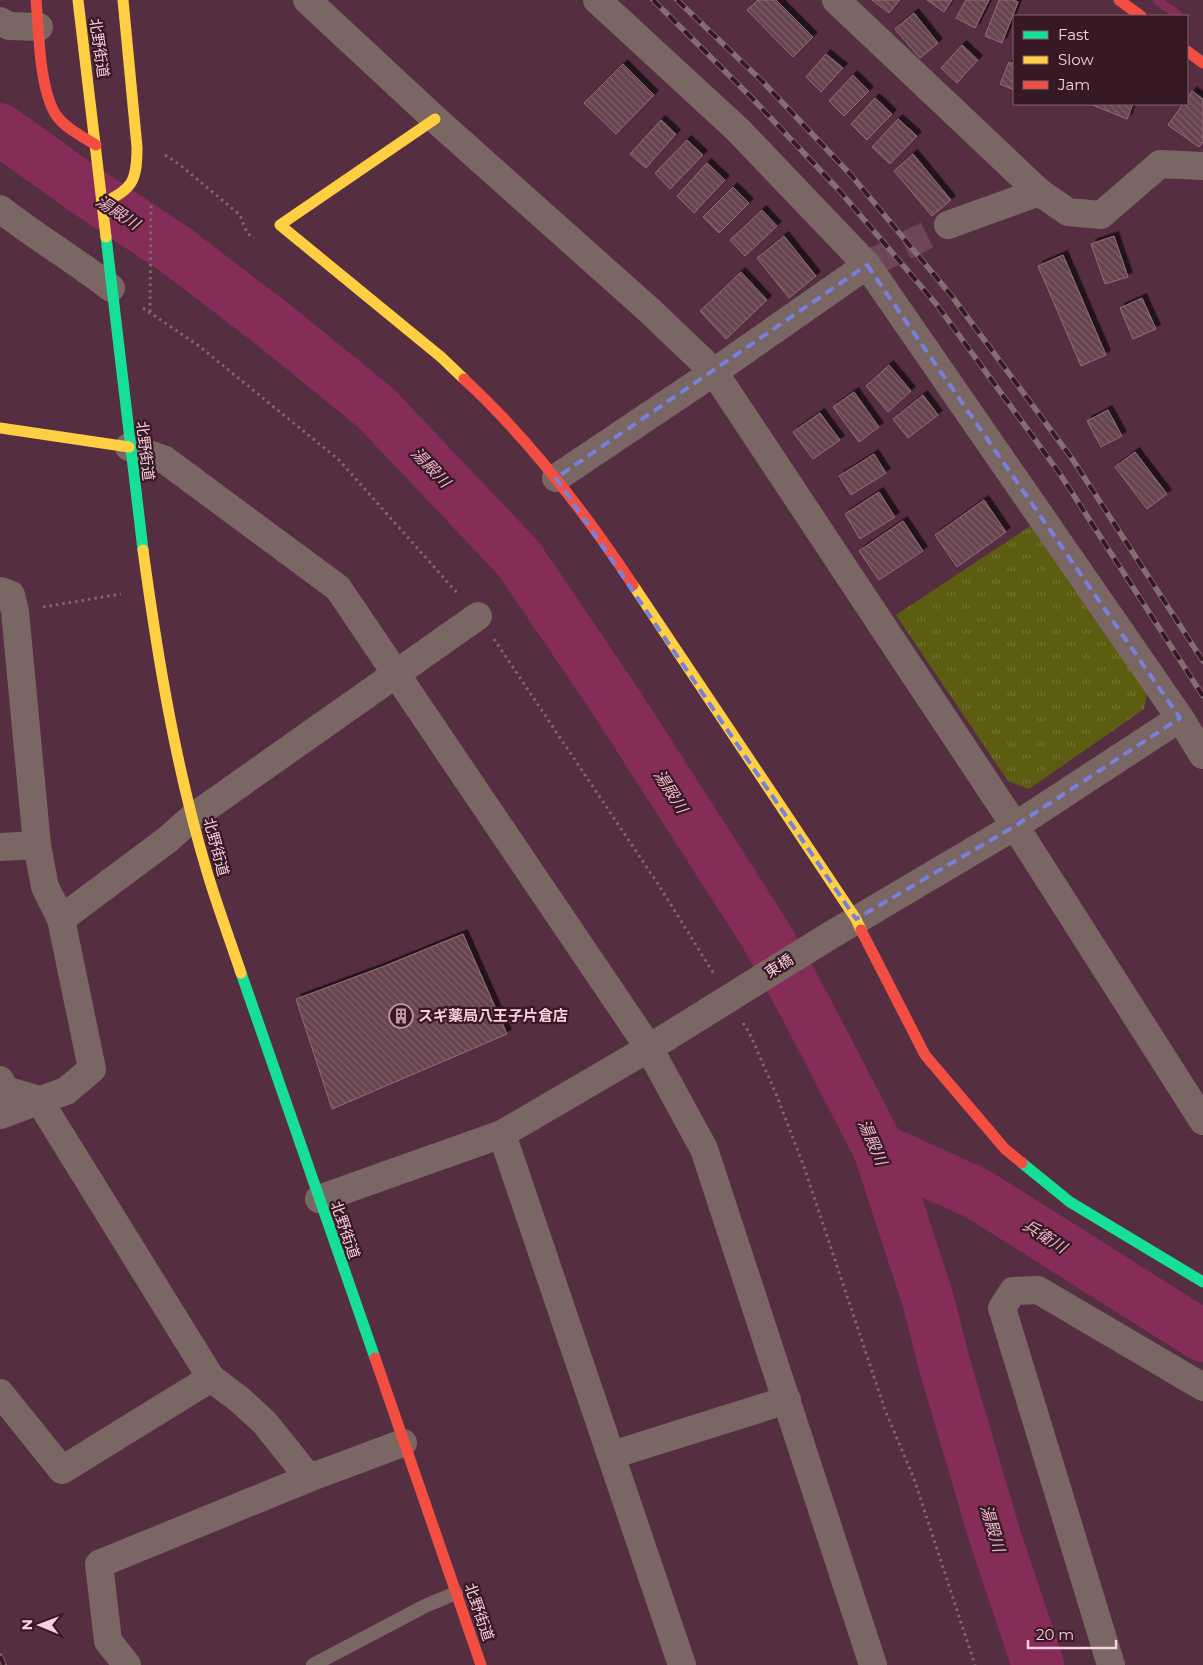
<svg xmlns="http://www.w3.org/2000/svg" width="1203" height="1665" font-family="Montserrat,'Noto Sans JP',sans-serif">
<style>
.park{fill:url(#park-tufts)}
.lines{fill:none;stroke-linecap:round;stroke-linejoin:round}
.stream{stroke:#862c58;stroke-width:9}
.river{stroke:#862c58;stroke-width:52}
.building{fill:url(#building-back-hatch);stroke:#906e78;filter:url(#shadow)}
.street-tunnel{stroke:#6e4659;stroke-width:28;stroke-dasharray:28 14;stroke-linecap:butt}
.path{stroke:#7c696a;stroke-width:3;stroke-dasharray:2.5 4;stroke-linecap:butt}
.lane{stroke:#7a6662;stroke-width:14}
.street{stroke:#7a6662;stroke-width:28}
.fast{stroke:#16e098;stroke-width:11}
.slow{stroke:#ffcf43;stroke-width:11}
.jam{stroke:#f24e42;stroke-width:11}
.rail-casing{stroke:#836e71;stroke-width:5.5}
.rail{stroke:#371825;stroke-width:4;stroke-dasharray:11;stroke-linecap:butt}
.marked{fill:none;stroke:#7581da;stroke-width:4;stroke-dasharray:10 6;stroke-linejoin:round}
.labels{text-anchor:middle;stroke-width:4.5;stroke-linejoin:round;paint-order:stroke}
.street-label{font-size:15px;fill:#f9cede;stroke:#371825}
.poi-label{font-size:15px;font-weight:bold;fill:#f9cede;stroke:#371825;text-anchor:start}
.water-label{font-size:16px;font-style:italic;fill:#efb9cd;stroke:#371825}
</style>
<defs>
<pattern id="park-tufts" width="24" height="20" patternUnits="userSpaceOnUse" patternTransform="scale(1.25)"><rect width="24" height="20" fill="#5c5d11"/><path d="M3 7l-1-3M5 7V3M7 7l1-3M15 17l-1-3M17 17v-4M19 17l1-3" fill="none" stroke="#747333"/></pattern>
<pattern id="building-back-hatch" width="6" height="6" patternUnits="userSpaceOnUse" patternTransform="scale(1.25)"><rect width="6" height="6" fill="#66454f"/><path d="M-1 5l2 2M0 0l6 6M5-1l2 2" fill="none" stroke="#7d5f68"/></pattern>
<filter id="shadow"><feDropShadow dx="4.5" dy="-4.5" stdDeviation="0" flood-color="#0009"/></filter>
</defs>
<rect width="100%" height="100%" fill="#552e41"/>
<path class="park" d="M 1035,523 L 1147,694 L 1144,709 L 1029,789 L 1008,781 L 896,615 Z"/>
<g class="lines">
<path class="stream" d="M 1157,0 L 1179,16"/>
<g class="river">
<path d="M 0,129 L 82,188 L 177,251 L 275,326 L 376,408 L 519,559 L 616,702 L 765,934 L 807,1010 L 879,1149 L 928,1300 L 944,1363 L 996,1540 L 1038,1665"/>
<path d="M 879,1149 L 978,1194 L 1203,1336"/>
</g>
</g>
<g class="building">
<path d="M 758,0 L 776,0 L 813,37 L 793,57 L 747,10 Z"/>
<path d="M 872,0 L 900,0 L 889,13 Z"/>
<path d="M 927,0 L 952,0 L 944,12 Z"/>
<path d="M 966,0 L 989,0 L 975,28 L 956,18 Z"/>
<path d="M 999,0 L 1013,0 L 1018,2 L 1002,43 L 985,36 Z"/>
<path d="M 914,13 L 938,43 L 920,58 L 895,29 Z"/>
<path d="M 962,45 L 978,60 L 957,83 L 941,68 Z"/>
<path d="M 826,54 L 843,68 L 821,92 L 806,77 Z"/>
<path d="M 1009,62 L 1014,64 L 1014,90 L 1000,84 Z"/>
<path d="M 623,64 L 654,95 L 616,134 L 584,103 Z"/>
<path d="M 853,75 L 869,91 L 844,116 L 829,101 Z"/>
<path d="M 1192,91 L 1203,99 L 1203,142 L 1199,147 L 1168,125 L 1183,104 L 1187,104 L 1187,99 Z"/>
<path d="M 875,98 L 892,114 L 867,140 L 851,124 Z"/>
<path d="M 1090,104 L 1133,104 L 1127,119 Z"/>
<path d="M 898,119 L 917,136 L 890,164 L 872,147 Z"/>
<path d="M 661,120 L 676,134 L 646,168 L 630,154 Z"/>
<path d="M 687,140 L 703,155 L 670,189 L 655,173 Z"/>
<path d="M 913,154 L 951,200 L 932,216 L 894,171 Z"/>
<path d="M 707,163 L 725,180 L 694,213 L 677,196 Z"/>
<path d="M 733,187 L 749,203 L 719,233 L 703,217 Z"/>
<path d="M 762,210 L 777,226 L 745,256 L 730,240 Z"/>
<path d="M 784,236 L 816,276 L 789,298 L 757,258 Z"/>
<path d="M 1114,236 L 1128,277 L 1105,284 L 1091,244 Z"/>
<path d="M 1063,255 L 1106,355 L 1081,366 L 1038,266 Z"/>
<path d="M 741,272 L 767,300 L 726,339 L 700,311 Z"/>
<path d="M 1142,298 L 1156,329 L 1133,339 L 1120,308 Z"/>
<path d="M 889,365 L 911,391 L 888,412 L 866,386 Z"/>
<path d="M 854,392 L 879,427 L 859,442 L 833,407 Z"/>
<path d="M 923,395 L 938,415 L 908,438 L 893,419 Z"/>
<path d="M 1108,410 L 1122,436 L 1101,447 L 1087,421 Z"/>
<path d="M 820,413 L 840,440 L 813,459 L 793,432 Z"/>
<path d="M 1135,452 L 1167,494 L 1147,509 L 1115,467 Z"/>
<path d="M 874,454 L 886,473 L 851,495 L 839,476 Z"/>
<path d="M 879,492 L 895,517 L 860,539 L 845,514 Z"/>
<path d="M 984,500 L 1006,532 L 957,567 L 935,535 Z"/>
<path d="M 903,521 L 923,551 L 879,580 L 859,551 Z"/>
<path d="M 463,934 L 507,1034 L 332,1109 L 296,999 L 382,967 Z"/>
</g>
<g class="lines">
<path class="street-tunnel" d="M 867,265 L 927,235"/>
<g class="path">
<path d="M 165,155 L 180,165 L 240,215 L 247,233 L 254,238"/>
<path d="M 143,308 L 199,346 L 339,460 L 459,595"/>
<path d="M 150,312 L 151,205"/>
<path d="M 43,607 L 121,594"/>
<path d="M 494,639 L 658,884 L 714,974"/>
<path d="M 743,1023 L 749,1032 L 776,1094 L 803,1164 L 885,1410 L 914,1479 L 975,1665"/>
</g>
<path class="lane" d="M 313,1665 L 425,1606 L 456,1593"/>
<g class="street">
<path d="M 307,0 L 435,119 L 649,310 L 714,372 L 1015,826 L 1203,1121"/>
<path d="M 597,0 L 738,130 L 867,265 L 1180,718 L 1203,755"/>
<path d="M 836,0 L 1039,192 L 1068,212 L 1101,215 L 1160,164 L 1203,166"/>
<path d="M 0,21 L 9,26 L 39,27"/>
<path d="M 0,209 C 36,237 75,260 111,288"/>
<path d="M 948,225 L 1039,192"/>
<path d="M 129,447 L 165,460 L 338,588 L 649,1048 L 704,1149 L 873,1665"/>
<path d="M 556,478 L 714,372 L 867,265"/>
<path d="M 0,591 L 11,595 L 15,611 L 37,845 L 45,887 L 61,919"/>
<path d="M 0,847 L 37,845"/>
<path d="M 0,1080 L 5,1090 L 39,1100 L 211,1378 L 240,1400 L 265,1423 L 309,1478"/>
<path d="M 0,1115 L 66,1091 L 92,1069 L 61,919 L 167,840 L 193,817 L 478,616"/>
<path d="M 502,1134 L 682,1665"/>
<path d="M 319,1199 L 502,1134 L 649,1048 L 831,935 L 1015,826 L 1180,718"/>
<path d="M 0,1393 L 62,1470 L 211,1378"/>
<path d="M 612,1455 L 787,1400"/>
<path d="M 127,1665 L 108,1641 L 99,1564 L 309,1478 L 403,1443"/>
<path d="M 1111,1665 L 1002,1308 L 1013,1291 L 1038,1290 L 1203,1387"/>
</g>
<g class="fast">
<path d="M 106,237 L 143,550"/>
<path d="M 241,973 L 375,1358"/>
<path d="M 1022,1163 L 1070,1202 L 1203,1282"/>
</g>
<g class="slow">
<path d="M 78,0 L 106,237"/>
<path d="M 435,119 L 280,225 L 441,357 L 464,379"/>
<path d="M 102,203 C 133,190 137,180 137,147 L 123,0"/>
<path d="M 0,428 L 129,447"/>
<path d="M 143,550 C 158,660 176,769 208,875 C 218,908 230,940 241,973"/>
<path d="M 633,585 L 856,919 L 861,930"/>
</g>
<g class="jam">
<path d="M 36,0 C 39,31 39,89 56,115 C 65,128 83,137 96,145"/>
<path d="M 1119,0 L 1141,16"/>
<path d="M 1187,51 L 1203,63"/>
<path d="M 464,379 C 529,439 584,511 633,585"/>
<path d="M 861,930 L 925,1055 L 1005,1149 L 1022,1163"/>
<path d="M 375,1358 L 481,1665"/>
</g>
<g class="rail-casing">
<g id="rail">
<path d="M 653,0 L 749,95 L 837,188 L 937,305 L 1060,474 L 1203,696"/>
<path d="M 677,0 L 762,81 L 851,175 L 951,295 L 1073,460 L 1203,661"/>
<path d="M 0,1656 L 4,1665"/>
</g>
</g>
<use href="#rail" class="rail"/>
</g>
<path class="marked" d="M 867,265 L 1180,718 L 1015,826 L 856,919 L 556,478 Z"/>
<defs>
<g id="building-ring" transform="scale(1.25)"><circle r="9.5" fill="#371825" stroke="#c096a7" stroke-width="1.5"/><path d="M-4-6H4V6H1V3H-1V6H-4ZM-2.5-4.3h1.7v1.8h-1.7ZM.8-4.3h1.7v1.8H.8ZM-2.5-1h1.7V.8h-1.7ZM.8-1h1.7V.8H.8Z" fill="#c096a7"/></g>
</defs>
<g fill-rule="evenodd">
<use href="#building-ring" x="401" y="1016"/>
</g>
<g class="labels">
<g class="street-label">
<text transform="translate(99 48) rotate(82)" y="5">北野街道</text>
<text transform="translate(145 451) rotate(83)" y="5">北野街道</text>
<text transform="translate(216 847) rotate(75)" y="5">北野街道</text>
<text transform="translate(779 966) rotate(-32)" y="5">東橋</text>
<text transform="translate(345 1230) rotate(71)" y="5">北野街道</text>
<text transform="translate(479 1612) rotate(71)" y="5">北野街道</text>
</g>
<g class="poi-label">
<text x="418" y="1021">スギ薬局八王子片倉店</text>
</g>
<g class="water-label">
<text transform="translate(118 212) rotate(33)" y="6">湯殿川</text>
<text transform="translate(431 467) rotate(46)" y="6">湯殿川</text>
<text transform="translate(671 791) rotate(57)" y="6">湯殿川</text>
<text transform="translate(873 1142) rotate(66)" y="6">湯殿川</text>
<text transform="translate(1045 1236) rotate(32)" y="6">兵衛川</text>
<text transform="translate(993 1528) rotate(73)" y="6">湯殿川</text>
</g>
</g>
<rect x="1013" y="15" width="175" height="90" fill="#371825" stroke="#85616f"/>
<rect x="1023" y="31" width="25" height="8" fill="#16e098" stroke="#85616f"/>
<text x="1058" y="40" font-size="15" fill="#f9cede">Fast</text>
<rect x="1023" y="56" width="25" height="8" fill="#ffcf43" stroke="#85616f"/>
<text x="1058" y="65" font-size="15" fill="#f9cede">Slow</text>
<rect x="1023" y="81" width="25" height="8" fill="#f24e42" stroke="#85616f"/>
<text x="1058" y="90" font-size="15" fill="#f9cede">Jam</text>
<g transform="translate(40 1625) rotate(271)" stroke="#371825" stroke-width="4" paint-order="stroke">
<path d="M0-4L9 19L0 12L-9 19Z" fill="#f9cede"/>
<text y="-8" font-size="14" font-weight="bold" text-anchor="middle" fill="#f9cede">N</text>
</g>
<path d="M1028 1640v8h88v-8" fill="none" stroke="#f9cede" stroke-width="2.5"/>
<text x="1036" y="1640" font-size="15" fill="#f9cede" stroke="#371825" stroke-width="4" paint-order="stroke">20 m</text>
</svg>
